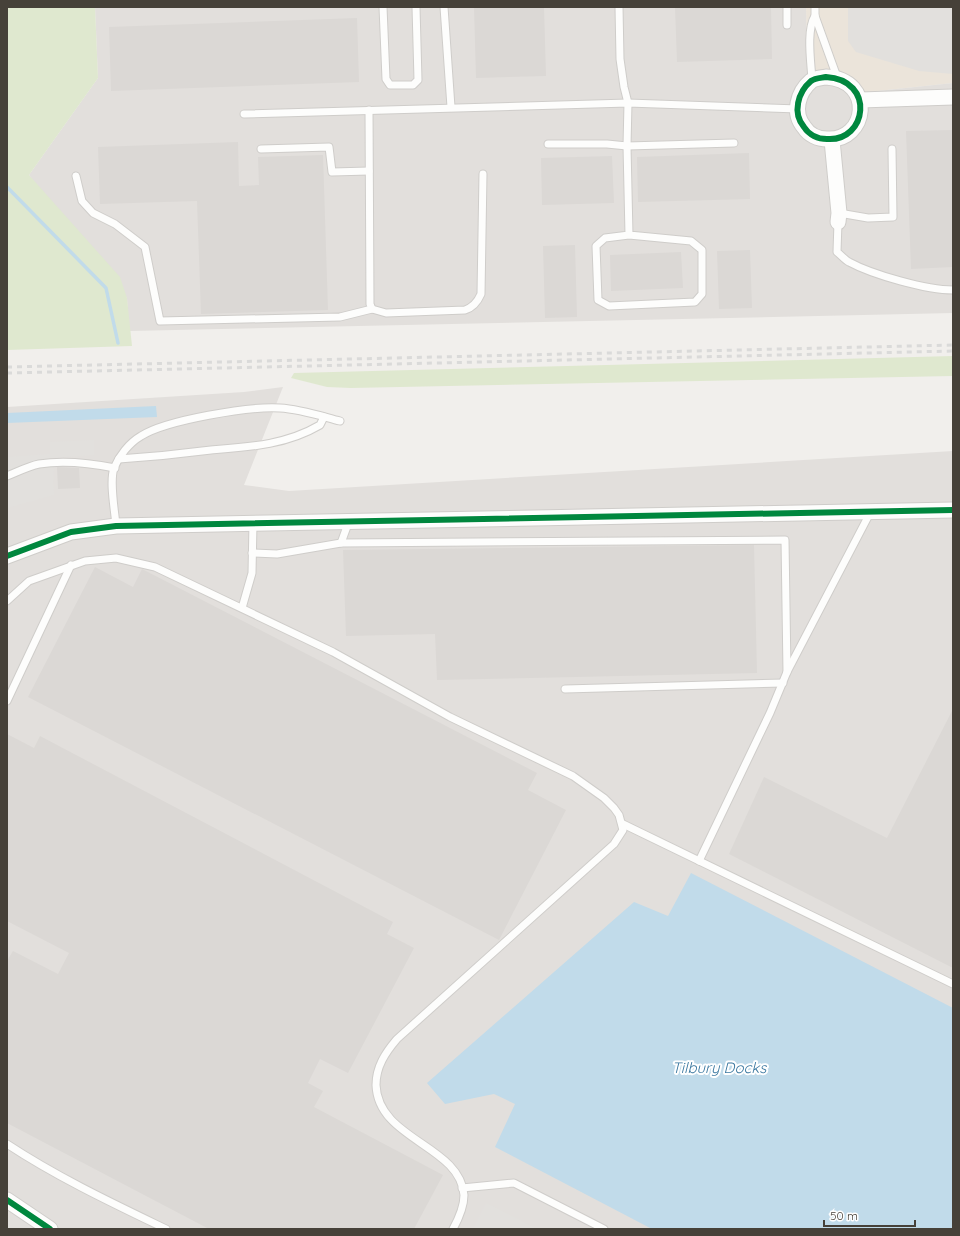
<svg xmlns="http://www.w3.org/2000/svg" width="960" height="1236" font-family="Quicksand,sans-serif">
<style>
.commercial{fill:#ebe4da}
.industrial{fill:#e2dfdc}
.green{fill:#dfe8cf}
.parking{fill:#e2e0dd}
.water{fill:#c1dbea}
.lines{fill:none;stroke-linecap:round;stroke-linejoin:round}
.stream{stroke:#c1dbea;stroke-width:3.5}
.building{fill:#dbd8d5}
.service-casing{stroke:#cfcdca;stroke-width:9}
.minor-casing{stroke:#cfcdca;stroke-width:17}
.service{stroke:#fdfdfc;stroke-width:7}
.minor{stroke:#fdfdfc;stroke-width:15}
.rail{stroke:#dadad9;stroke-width:3;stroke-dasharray:5 5;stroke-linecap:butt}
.cycleway-casing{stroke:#fff;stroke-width:8}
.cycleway{stroke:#00873e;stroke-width:6}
.labels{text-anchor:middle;stroke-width:4;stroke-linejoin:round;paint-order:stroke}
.water-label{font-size:15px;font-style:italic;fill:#3b78a0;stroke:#fff}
</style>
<rect width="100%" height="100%" fill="#f1efec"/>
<path class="commercial" d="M 806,7 L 953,7 L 953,83 L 858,93 L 829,71 L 807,70 Z"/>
<g class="industrial">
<path d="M 95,7 L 806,7 L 807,70 L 829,71 L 858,93 L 953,83 L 953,313 L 129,331 L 127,298 L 29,175 L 98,78 Z"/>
<path d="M 283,387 L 244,485 L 289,491 L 953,451 L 953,1229 L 7,1229 L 7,407 L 244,392 Z"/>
</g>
<g class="green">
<path d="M 7,7 L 95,7 L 98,78 L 29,175 L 120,277 L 127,298 L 132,346 L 7,350 Z"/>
<path d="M 953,356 L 953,376 L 351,388 L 327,387 L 291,378 L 294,373 Z"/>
</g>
<g class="parking">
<path d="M 848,7 L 953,7 L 953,74 L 919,71 L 856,52 L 848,41 Z"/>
<path d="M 94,440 L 94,455 L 53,458 L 54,495 L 7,508 L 7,457 L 50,454 L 50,442 Z"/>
<path d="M 486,1203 L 537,1229 L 473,1229 Z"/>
</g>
<g class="water">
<path d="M 156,406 L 157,417 L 7,423 L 7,413 Z"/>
<path d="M 691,873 L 953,1008 L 953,1229 L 652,1229 L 495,1147 L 515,1104 L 494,1094 L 445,1104 L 427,1083 L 634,902 L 668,916 Z"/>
</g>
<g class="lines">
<path class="stream" d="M 7,187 L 106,288 L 118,343"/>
</g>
<g class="building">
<path d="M 474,7 L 544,7 L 546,76 L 476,78 Z"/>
<path d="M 675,7 L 771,7 L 772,59 L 677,62 Z"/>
<path d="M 357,18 L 359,82 L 111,91 L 109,27 Z"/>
<path d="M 953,130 L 953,267 L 911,269 L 906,131 Z"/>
<path d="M 238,142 L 239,186 L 259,185 L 258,157 L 323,155 L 328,310 L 201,314 L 197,201 L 100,204 L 98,147 Z"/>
<path d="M 749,153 L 750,199 L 638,202 L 637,157 Z"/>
<path d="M 612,156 L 614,203 L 542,205 L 541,158 Z"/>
<path d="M 575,245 L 577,317 L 545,318 L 543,246 Z"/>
<path d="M 750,250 L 752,308 L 719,309 L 717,251 Z"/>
<path d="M 681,252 L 683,288 L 611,291 L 610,255 Z"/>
<path d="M 57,467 L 79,468 L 80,488 L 58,489 Z"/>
<path d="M 754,545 L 757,673 L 437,680 L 435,634 L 346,636 L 343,550 Z"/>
<path d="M 95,567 L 133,587 L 142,569 L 144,570 L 537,773 L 528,790 L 566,810 L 499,940 L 28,697 Z"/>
<path d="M 953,709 L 953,968 L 729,854 L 764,777 L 887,838 Z"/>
<path d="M 7,734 L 34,748 L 40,736 L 393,922 L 387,934 L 414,948 L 348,1073 L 320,1059 L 308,1083 L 323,1091 L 314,1107 L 443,1175 L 414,1229 L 209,1229 L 7,1123 L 7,961 L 13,951 L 58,974 L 69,953 L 7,921 Z"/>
</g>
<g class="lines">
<g class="service-casing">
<g id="service">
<path d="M 383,7 L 386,79 L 390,85 L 413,85 L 418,80 L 416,7"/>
<path d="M 444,7 L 451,107"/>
<path d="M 619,7 L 620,59 L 624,87 L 628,103 L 627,146 L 629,235 L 605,238 L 596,246 L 598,300 L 609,306 L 695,302 L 702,294 L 702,250 L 691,241 L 629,235"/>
<path d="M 787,7 L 787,25"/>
<path d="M 815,7 L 815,16 L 837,77"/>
<path d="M 812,80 C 811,62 806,30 815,16"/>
<path d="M 369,110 L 370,304 L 372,309 L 386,313 L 465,310 C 474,307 478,301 481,294 L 483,174"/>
<path d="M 244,114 L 628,103 L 798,109"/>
<path d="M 548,144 L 607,144 L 627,146 L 734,143"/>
<path d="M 261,149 L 329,147 L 332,172 L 369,171"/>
<path d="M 76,176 L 82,201 L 93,213 L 115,224 L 145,247 L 160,321 L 340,317 L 372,309"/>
<path d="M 839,213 L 868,218 L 893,217 L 892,149"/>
<path d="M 838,222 L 837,252 C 841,255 845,260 849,262 C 873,275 927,290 953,290"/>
<path d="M 119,459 C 149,457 180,454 211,450 C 249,447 286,445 320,425 L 324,417"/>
<path d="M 7,476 C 17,472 29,466 39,464 C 64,460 90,463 115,468"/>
<path d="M 116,526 C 115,511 109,482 114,468 C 119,456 129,443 141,436 C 166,420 250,406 280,408 C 300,409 321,416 340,421"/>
<path d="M 341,543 L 349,521"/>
<path d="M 252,553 L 277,554 L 341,543 L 785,540 L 787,672"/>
<path d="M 7,601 L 29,581 L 85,561 L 116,558 L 155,567 L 333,652 L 450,717 L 573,776 L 604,798 L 614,808 L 619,815 L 623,830 L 614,844 L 397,1039 C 385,1053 376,1067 376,1085 C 378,1140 460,1145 464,1195 C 464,1207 459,1218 453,1229"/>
<path d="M 242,608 L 252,573 L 253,523"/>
<path d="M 565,689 L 783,683"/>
<path d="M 7,701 L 71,565"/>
<path d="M 623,824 L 953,984"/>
<path d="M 699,861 L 770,713 L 787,672 L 870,513"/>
<path d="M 7,1144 C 57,1177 112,1203 166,1229"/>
<path d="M 462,1188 L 514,1183 L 604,1229"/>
</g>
</g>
<g class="minor-casing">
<g id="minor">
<path d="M 826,77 C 876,80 867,142 827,139 C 818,139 809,135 804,127 C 792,113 798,92 811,81 C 815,78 821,78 826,77 Z"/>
<path d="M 860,100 L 953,97"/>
<path d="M 832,140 L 839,213 L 838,222"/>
<path d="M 7,556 L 71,532 L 116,526 L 953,510"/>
<path d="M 7,1200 L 50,1229"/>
</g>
</g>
<use href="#service" class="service"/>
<use href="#minor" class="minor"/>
<g class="rail">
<path d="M 7,367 L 953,345"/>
<path d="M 7,373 L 953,351"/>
</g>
<g class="cycleway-casing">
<g id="cycleway">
<path d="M 826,77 C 876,80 867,142 827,139 C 818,139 809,135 804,127 C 792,113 798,92 811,81 C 815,78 821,78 826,77 Z"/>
<path d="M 7,556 L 71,532 L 116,526 L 953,510"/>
<path d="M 7,1200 L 50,1229"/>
</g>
</g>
<use href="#cycleway" class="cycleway"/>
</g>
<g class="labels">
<g class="water-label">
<text x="719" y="1073">Tilbury Docks</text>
</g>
</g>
<rect width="960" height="1236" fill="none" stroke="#464139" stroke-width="16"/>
<path d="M824 1220v6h91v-6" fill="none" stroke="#464139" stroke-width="2"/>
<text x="830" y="1220" font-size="12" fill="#464139" stroke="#ffffff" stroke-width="3" paint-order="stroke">50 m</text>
</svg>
